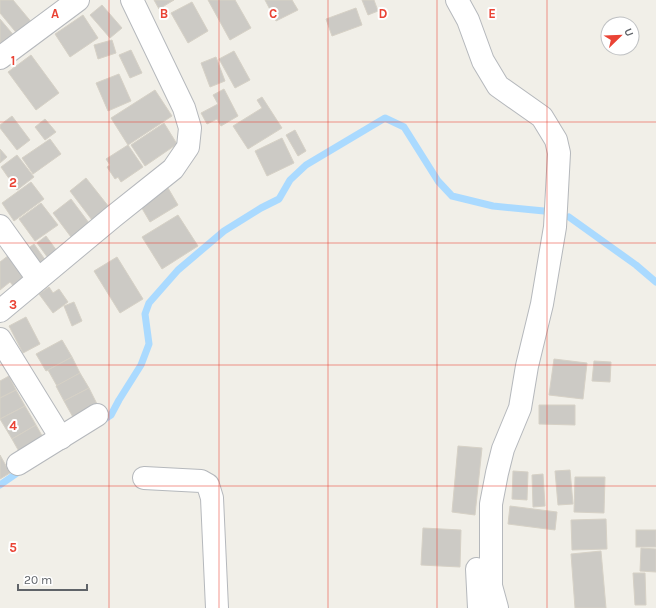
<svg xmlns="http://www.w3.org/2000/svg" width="656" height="608" font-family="Karla,sans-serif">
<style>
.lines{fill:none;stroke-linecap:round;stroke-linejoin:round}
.stream{stroke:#aadaff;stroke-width:7}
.building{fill:#cccac5;stroke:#d6d1c6}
.minor-casing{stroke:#b5b8bc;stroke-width:24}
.minor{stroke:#fff;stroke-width:22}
.grid{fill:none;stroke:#ea4335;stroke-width:1;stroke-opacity:0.55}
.grid-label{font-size:13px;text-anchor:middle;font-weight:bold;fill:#ea4335;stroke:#fff;stroke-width:4;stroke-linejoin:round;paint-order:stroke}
</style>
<rect width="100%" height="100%" fill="#f1efe8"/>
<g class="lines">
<g class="stream">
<path d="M 569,217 L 636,265 L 656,282"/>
<path d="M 100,422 L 111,415 L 119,400 L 141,365 L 149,344 L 145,314 L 149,303 L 178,270 L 224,231 L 261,208 L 279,199 L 290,180 L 306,165 L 385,118 L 404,127 L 438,181 L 452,196 L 493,206 L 544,211"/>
<path d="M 0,485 L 23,469"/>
</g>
</g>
<g class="building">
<path d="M 0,0 L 13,0 L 33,24 L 19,36 L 0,13 Z"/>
<path d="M 154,0 L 174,0 L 159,9 Z"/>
<path d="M 208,0 L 235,0 L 251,28 L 230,40 Z"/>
<path d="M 265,0 L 292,0 L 298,10 L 276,21 Z"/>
<path d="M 362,0 L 374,0 L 378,11 L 368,15 Z"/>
<path d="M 192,2 L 208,31 L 188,43 L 171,13 Z"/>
<path d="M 102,5 L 122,28 L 110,38 L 90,15 Z"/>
<path d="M 356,8 L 362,25 L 332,36 L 326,19 Z"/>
<path d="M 83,15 L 98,38 L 70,57 L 55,34 Z"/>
<path d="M 0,19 L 16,38 L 0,51 Z"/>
<path d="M 112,40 L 116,53 L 98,59 L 94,45 Z"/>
<path d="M 131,50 L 142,73 L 130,78 L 119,55 Z"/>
<path d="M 234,51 L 250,80 L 235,88 L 219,59 Z"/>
<path d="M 31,55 L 59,93 L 36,110 L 8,72 Z"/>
<path d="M 216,57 L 225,81 L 210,87 L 201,63 Z"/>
<path d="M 119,74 L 131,101 L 108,111 L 96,83 Z"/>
<path d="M 224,89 L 238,116 L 221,126 L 217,119 L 207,124 L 201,113 L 218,104 L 213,95 Z"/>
<path d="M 155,90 L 172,116 L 128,145 L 111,118 Z"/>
<path d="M 262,97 L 282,128 L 248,149 L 233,126 L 262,108 L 257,100 Z"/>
<path d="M 12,116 L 30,140 L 17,150 L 0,128 L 0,125 Z"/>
<path d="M 45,119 L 56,132 L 45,140 L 35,127 Z"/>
<path d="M 164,123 L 177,144 L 145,166 L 131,145 Z"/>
<path d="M 295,130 L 306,151 L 298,156 L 286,135 Z"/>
<path d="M 282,138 L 294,163 L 267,176 L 255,151 Z"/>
<path d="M 50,139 L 61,154 L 33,174 L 22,158 Z"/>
<path d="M 128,145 L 143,167 L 121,182 L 118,177 L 115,179 L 107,167 L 110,165 L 106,159 Z"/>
<path d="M 0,149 L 7,157 L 0,163 Z"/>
<path d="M 17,155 L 34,177 L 17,190 L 1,167 Z"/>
<path d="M 86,178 L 109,207 L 92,220 L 70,191 Z"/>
<path d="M 31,182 L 44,199 L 14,221 L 2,203 Z"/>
<path d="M 168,188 L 178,205 L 150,222 L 140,205 Z"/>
<path d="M 71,199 L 89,223 L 71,237 L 53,213 Z"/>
<path d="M 41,203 L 58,225 L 35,241 L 19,219 Z"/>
<path d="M 178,215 L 198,246 L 162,269 L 142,237 Z"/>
<path d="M 46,236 L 57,251 L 48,258 L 37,243 Z"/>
<path d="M 34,244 L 46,261 L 35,270 L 22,253 Z"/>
<path d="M 13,252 L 31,276 L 15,288 L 10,282 L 0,290 L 0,262 Z"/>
<path d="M 117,257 L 143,299 L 120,313 L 94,271 Z"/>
<path d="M 49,287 L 53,293 L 59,289 L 68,302 L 53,313 L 39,294 Z"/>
<path d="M 74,302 L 82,321 L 72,326 L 64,306 Z"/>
<path d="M 26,317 L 40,344 L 23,353 L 9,326 Z"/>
<path d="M 62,340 L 72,357 L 46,371 L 36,354 Z"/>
<path d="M 72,357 L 80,373 L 57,386 L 48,370 Z"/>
<path d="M 554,359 L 587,363 L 583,399 L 549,395 Z"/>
<path d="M 594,361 L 611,362 L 610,382 L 592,381 Z"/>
<path d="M 80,373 L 89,388 L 64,401 L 56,386 Z"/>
<path d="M 9,376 L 16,390 L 0,398 L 0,381 Z"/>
<path d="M 89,388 L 98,406 L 74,419 L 64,401 Z"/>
<path d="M 16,390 L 25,406 L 0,419 L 0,398 Z"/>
<path d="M 539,405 L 575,405 L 575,425 L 539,424 Z"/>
<path d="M 25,406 L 36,425 L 12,439 L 0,419 Z"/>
<path d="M 36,425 L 45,441 L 21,455 L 12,439 Z"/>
<path d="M 458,446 L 482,448 L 475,515 L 452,512 Z"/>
<path d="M 0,455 L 10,473 L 0,479 Z"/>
<path d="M 570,470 L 573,504 L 558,505 L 555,471 Z"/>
<path d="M 513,471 L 528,472 L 527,500 L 512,499 Z"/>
<path d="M 543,474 L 545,506 L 533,507 L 532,475 Z"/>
<path d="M 575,477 L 605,477 L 604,513 L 574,512 Z"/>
<path d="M 510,506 L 557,512 L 555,530 L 508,524 Z"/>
<path d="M 606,519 L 607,549 L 572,550 L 571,520 Z"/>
<path d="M 423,528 L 461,530 L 460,567 L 421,565 Z"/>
<rect x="636" y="530" width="20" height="17"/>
<path d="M 641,548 L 656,549 L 656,572 L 640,571 Z"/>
<path d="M 601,551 L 606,608 L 575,608 L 571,554 Z"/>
<path d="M 633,573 L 645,573 L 646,605 L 635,605 Z"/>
</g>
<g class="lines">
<g class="minor-casing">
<g id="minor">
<path d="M 457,0 L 468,20 L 483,61 L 498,86 L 542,117 L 556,140 L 559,153 L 555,227 L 542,304 L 527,366 L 520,408 L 503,449 L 497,473 L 491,504 L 491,586 L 497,608"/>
<path d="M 0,58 L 78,0"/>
<path d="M 0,226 L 38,279"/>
<path d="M 0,311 L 114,216 L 173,169 L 188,147 L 190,128 L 184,108 L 132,0"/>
<path d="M 0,339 L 61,438"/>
<path d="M 18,464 L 97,415"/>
<path d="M 144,478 L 201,481 L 208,485 L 212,498 L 217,608"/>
<path d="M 477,569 L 479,608"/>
</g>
</g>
<use href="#minor" class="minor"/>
</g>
<path class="grid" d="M 109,0 L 109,608M 219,0 L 219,608M 328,0 L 328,608M 437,0 L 437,608M 547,0 L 547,608M 0,122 L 656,122M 0,243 L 656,243M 0,365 L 656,365M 0,486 L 656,486"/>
<g class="grid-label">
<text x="55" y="18">A</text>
<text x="164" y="18">B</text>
<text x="273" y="18">C</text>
<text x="383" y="18">D</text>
<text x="492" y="18">E</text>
<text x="13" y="65">1</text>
<text x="13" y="187">2</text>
<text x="13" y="309">3</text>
<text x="13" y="430">4</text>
<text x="13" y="552">5</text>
</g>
<g transform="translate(620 36) rotate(67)"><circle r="19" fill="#ffffff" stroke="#bfc1c3"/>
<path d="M0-3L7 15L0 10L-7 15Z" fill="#ea4335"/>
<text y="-6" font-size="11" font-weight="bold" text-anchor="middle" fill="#5f6368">U</text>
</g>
<path d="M18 584v6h69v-6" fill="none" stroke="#5f6368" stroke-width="2"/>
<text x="24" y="584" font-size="12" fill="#5f6368" stroke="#ffffff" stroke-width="3" paint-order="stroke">20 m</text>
</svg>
